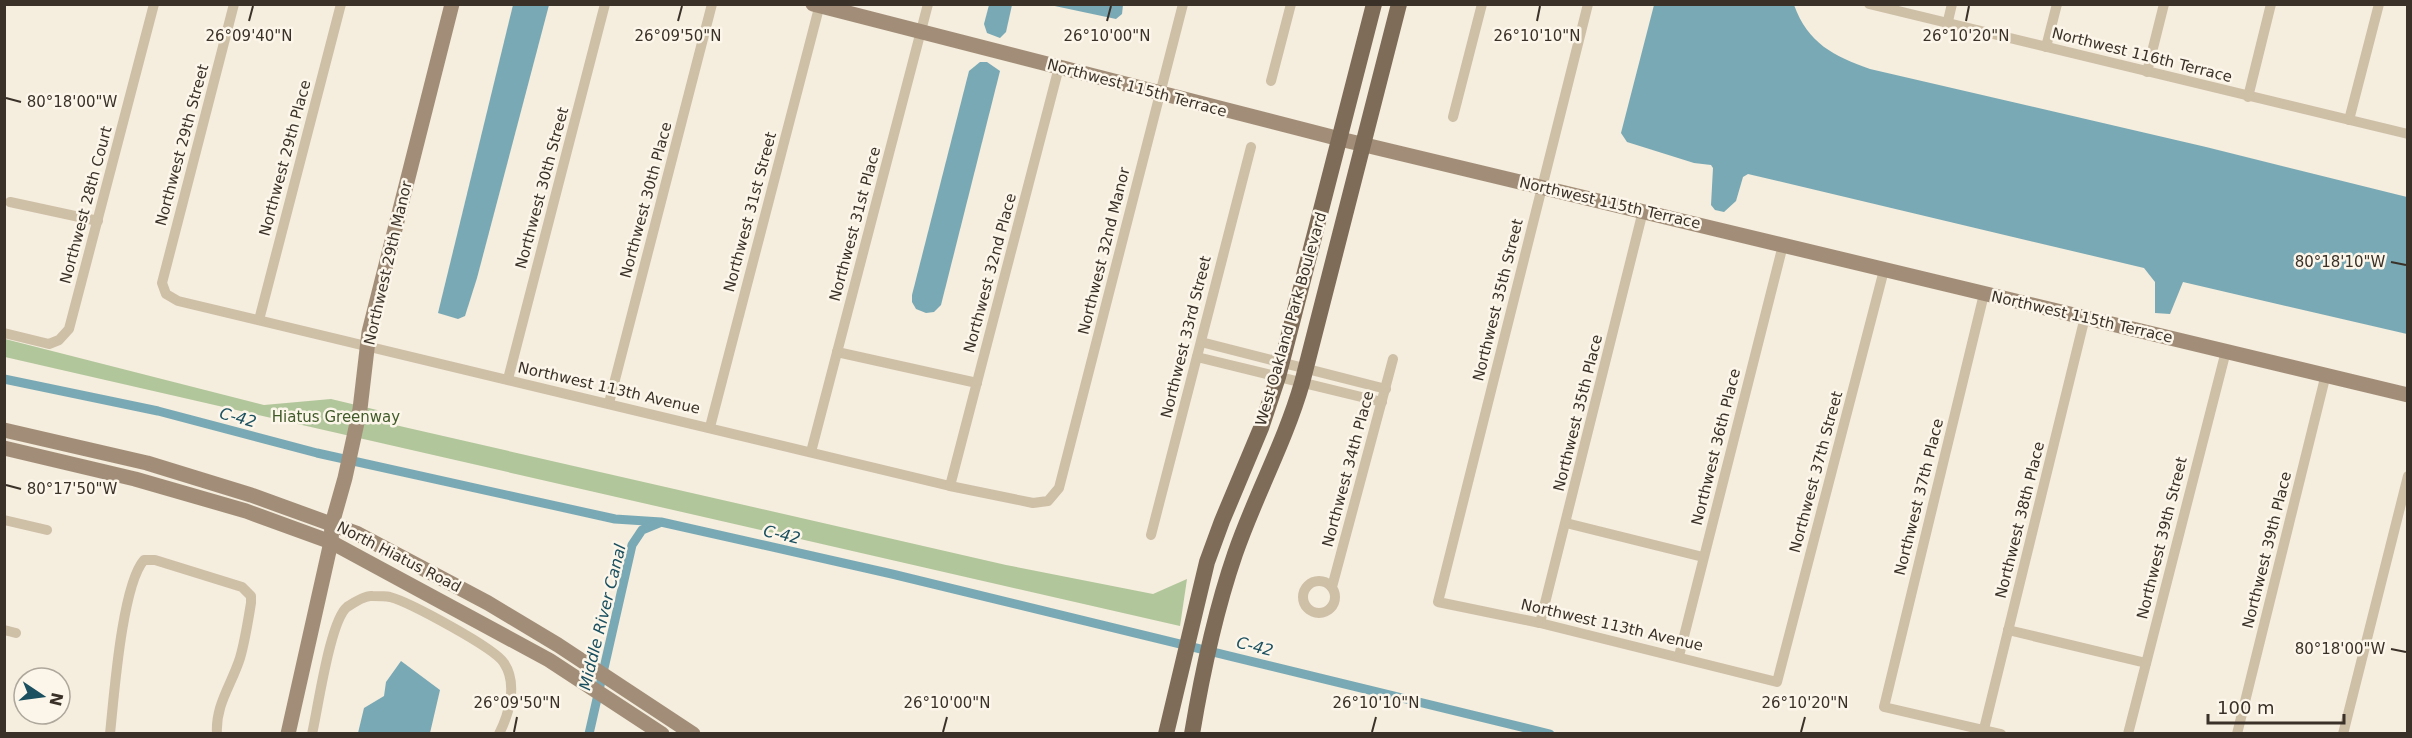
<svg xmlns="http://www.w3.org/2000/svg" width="2412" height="738" font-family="'DejaVu Sans',sans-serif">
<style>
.green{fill:#b1c69b}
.water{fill:#79a9b5}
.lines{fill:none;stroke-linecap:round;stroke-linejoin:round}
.canal{stroke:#79a9b5;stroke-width:9}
.street{stroke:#cebfa7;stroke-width:10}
.secondary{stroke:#a28e78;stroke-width:15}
.primary{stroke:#7e6b58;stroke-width:16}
.ticks{fill:none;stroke:#3a3128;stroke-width:2}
.labels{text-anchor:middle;stroke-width:5;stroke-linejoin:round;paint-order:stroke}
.street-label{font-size:15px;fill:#3a3128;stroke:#fcf6ea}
.park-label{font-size:15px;fill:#415b2a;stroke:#fcf6ea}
.water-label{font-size:16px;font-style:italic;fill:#1a5060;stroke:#fcf6ea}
.ticks-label{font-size:15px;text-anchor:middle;fill:#3a3128;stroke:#fcf6ea;stroke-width:5;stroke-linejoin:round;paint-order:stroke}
</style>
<rect width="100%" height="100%" fill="#f5eddd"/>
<path class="green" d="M 5,339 L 264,405 L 331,399 L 377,410 L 382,422 L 1006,565 L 1153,594 L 1187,579 L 1180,626 L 5,357 Z"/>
<g class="water">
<path d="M 513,5 L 549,5 L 477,278 L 465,316 L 458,319 L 438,313 Z"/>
<path d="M 989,5 L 1012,5 L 1006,32 L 1000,38 L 987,33 L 984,24 Z"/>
<path d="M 1050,5 L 1123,5 L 1122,14 L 1116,19 Z"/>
<path d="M 1654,5 L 1794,5 C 1808,43 1833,56 1870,69 L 2206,147 L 2407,197 L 2407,334 L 2183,282 L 2170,314 L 2155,313 L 2155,282 L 2144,268 L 1748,174 L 1743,177 L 1736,201 L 1724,212 L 1715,210 L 1711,205 L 1713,168 L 1711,165 L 1694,163 L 1627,142 L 1621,133 Z"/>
<path d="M 980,62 L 987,62 L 1000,71 L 941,305 L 934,312 L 926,313 L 916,309 L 912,302 L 912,295 L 969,71 Z"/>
<path d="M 401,661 L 440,690 L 430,733 L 358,733 L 364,708 L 384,696 L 386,682 Z"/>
</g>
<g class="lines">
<g class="canal">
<path d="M 4,379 L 158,411 L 317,453 L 615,519 L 661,522 L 892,574 L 1550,734"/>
<path d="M 589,734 L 632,545 L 642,530 L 659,523"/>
</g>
<g class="street">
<path d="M 234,4 L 162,283 L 166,294 L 178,301 L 950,486 L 1033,503 L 1048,501 L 1059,488 L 1183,4"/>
<path d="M 1588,4 L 1438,602 L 1540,623 L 1777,682 L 1884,270"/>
<path d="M 1869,4 L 2408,134"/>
<path d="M 1947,25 L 1952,4"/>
<path d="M 2046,47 L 2057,4"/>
<path d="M 2147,72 L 2164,4"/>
<path d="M 1271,81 L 1291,4"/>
<path d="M 2248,97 L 2271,4"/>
<path d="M 1453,117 L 1482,4"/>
<path d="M 2349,120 L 2379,4"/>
<path d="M 10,202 L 98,221"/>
<path d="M 1984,294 L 1884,707 L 2001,734"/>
<path d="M 259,320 L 341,4"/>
<path d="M 4,333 L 49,344 L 59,340 L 69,329 L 154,4"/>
<path d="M 1201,342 L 1386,389"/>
<path d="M 837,352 L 977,383"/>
<path d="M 1197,357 L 1382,402"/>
<path d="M 508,379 L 605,4"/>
<path d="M 609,403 L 712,4"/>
<path d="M 710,427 L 820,4"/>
<path d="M 811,452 L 928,4"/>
<path d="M 950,486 L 1059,67"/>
<path d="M 4,520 L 47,530"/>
<path d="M 1566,523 L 1703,557"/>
<path d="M 1151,535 L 1251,147"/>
<circle cx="1319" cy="597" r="16"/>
<path d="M 1332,587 L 1393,359"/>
<path d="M 1540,623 L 1643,211"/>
<path d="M 4,630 L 16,633"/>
<path d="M 2008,630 L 2146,663"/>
<path d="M 1679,656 L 1783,245"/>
<path d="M 1984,729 L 2085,317"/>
<path d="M 110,734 C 114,696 122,585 144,560 L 155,560 L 242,587 L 251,596 L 251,603 C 248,621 245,641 240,658 C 232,684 215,705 217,734"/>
<path d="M 312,734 C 318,708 330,621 347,607 C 353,603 365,595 372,596 C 378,596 385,596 390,597 C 409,602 495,648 504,663 C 518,684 509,714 499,734"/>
<path d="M 2128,734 L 2226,351"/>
<path d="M 2237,734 L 2326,374"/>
<path d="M 2343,734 L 2408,476"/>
</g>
<g class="secondary">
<path d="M 813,4 L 1340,139 L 2408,395"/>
<path d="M 4,430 L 147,463 L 251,495 L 356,533 L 488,603 L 558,645 L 693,734"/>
<path d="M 4,448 L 135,479 L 246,511 L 331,542 L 549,660 L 662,734"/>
<path d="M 288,734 L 331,542 L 332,524 L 345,478 L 360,409 L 369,332 L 452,4"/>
</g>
<g class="primary">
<path d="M 1166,734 L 1207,562 L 1222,521 L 1261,428 L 1278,377 L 1374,4"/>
<path d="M 1192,734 C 1202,674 1215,612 1235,554 C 1255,496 1285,442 1302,383 L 1399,4"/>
</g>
</g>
<path class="ticks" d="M 249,21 L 253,6M 678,21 L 682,6M 1107,21 L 1111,6M 1537,21 L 1540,6M 1966,21 L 1969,6M 6,98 L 21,102M 2391,262 L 2406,265M 6,485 L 21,489M 2391,649 L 2406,652M 514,732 L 517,717M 943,732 L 947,717M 1372,732 L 1376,717M 1801,732 L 1805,717"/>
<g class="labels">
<g class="street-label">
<text transform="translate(2142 55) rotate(14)" y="5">Northwest 116th Terrace</text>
<text transform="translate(1137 88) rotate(15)" y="5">Northwest 115th Terrace</text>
<text transform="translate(182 145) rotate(-75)" y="5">Northwest 29th Street</text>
<text transform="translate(285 158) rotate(-75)" y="5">Northwest 29th Place</text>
<text transform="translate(542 188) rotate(-75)" y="5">Northwest 30th Street</text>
<text transform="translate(646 200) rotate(-75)" y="5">Northwest 30th Place</text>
<text transform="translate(1610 203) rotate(13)" y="5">Northwest 115th Terrace</text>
<text transform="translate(86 205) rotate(-75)" y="5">Northwest 28th Court</text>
<text transform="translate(750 212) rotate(-75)" y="5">Northwest 31st Street</text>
<text transform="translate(855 224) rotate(-75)" y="5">Northwest 31st Place</text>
<text transform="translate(1104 251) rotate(-76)" y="5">Northwest 32nd Manor</text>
<text transform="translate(388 263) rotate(-77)" y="5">Northwest 29th Manor</text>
<text transform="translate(990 273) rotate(-75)" y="5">Northwest 32nd Place</text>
<text transform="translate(1498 300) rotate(-76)" y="5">Northwest 35th Street</text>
<text transform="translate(2082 317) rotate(13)" y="5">Northwest 115th Terrace</text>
<text transform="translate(1291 319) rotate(-74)" y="5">West Oakland Park Boulevard</text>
<text transform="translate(1186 337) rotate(-76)" y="5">Northwest 33rd Street</text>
<text transform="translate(609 388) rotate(13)" y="5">Northwest 113th Avenue</text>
<text transform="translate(1578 413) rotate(-76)" y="5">Northwest 35th Place</text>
<text transform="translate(1716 447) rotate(-76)" y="5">Northwest 36th Place</text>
<text transform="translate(1348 469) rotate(-75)" y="5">Northwest 34th Place</text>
<text transform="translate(1816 472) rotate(-75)" y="5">Northwest 37th Street</text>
<text transform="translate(1919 497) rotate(-76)" y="5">Northwest 37th Place</text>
<text transform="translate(2020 520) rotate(-76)" y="5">Northwest 38th Place</text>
<text transform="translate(2162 538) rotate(-76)" y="5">Northwest 39th Street</text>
<text transform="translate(2267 550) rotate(-76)" y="5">Northwest 39th Place</text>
<text transform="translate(399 557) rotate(27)" y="5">North Hiatus Road</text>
<text transform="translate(1612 625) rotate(13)" y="5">Northwest 113th Avenue</text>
</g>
<g class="park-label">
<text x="336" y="422">Hiatus Greenway</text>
</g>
<g class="water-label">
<text transform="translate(238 417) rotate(15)" y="6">C-42</text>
<text transform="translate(782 534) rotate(13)" y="6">C-42</text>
<text transform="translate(602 617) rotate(-76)" y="6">Middle River Canal</text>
<text transform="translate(1255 646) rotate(14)" y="6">C-42</text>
</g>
</g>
<g class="ticks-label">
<text x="249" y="41">26°09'40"N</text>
<text x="678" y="41">26°09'50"N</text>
<text x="1107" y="41">26°10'00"N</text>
<text x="1537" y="41">26°10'10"N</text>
<text x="1966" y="41">26°10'20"N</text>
<text x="72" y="107">80°18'00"W</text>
<text x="2340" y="267">80°18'10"W</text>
<text x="72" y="494">80°17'50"W</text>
<text x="2340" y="654">80°18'00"W</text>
<text x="517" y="708">26°09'50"N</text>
<text x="947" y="708">26°10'00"N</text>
<text x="1376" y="708">26°10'10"N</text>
<text x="1805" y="708">26°10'20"N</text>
</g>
<rect width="2412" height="738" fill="none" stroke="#3a3128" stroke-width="12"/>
<g transform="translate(42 696) rotate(103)"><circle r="28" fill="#fcf6ea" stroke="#aea79c" stroke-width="1.5"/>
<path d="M0-4.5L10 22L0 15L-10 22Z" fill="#1a5060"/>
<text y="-9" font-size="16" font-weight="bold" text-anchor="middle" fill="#3a3128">N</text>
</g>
<path d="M2208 714v9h136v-9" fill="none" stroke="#3a3128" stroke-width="3"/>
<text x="2217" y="714" font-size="18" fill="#3a3128" stroke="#fcf6ea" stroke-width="4.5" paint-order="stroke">100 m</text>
</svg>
